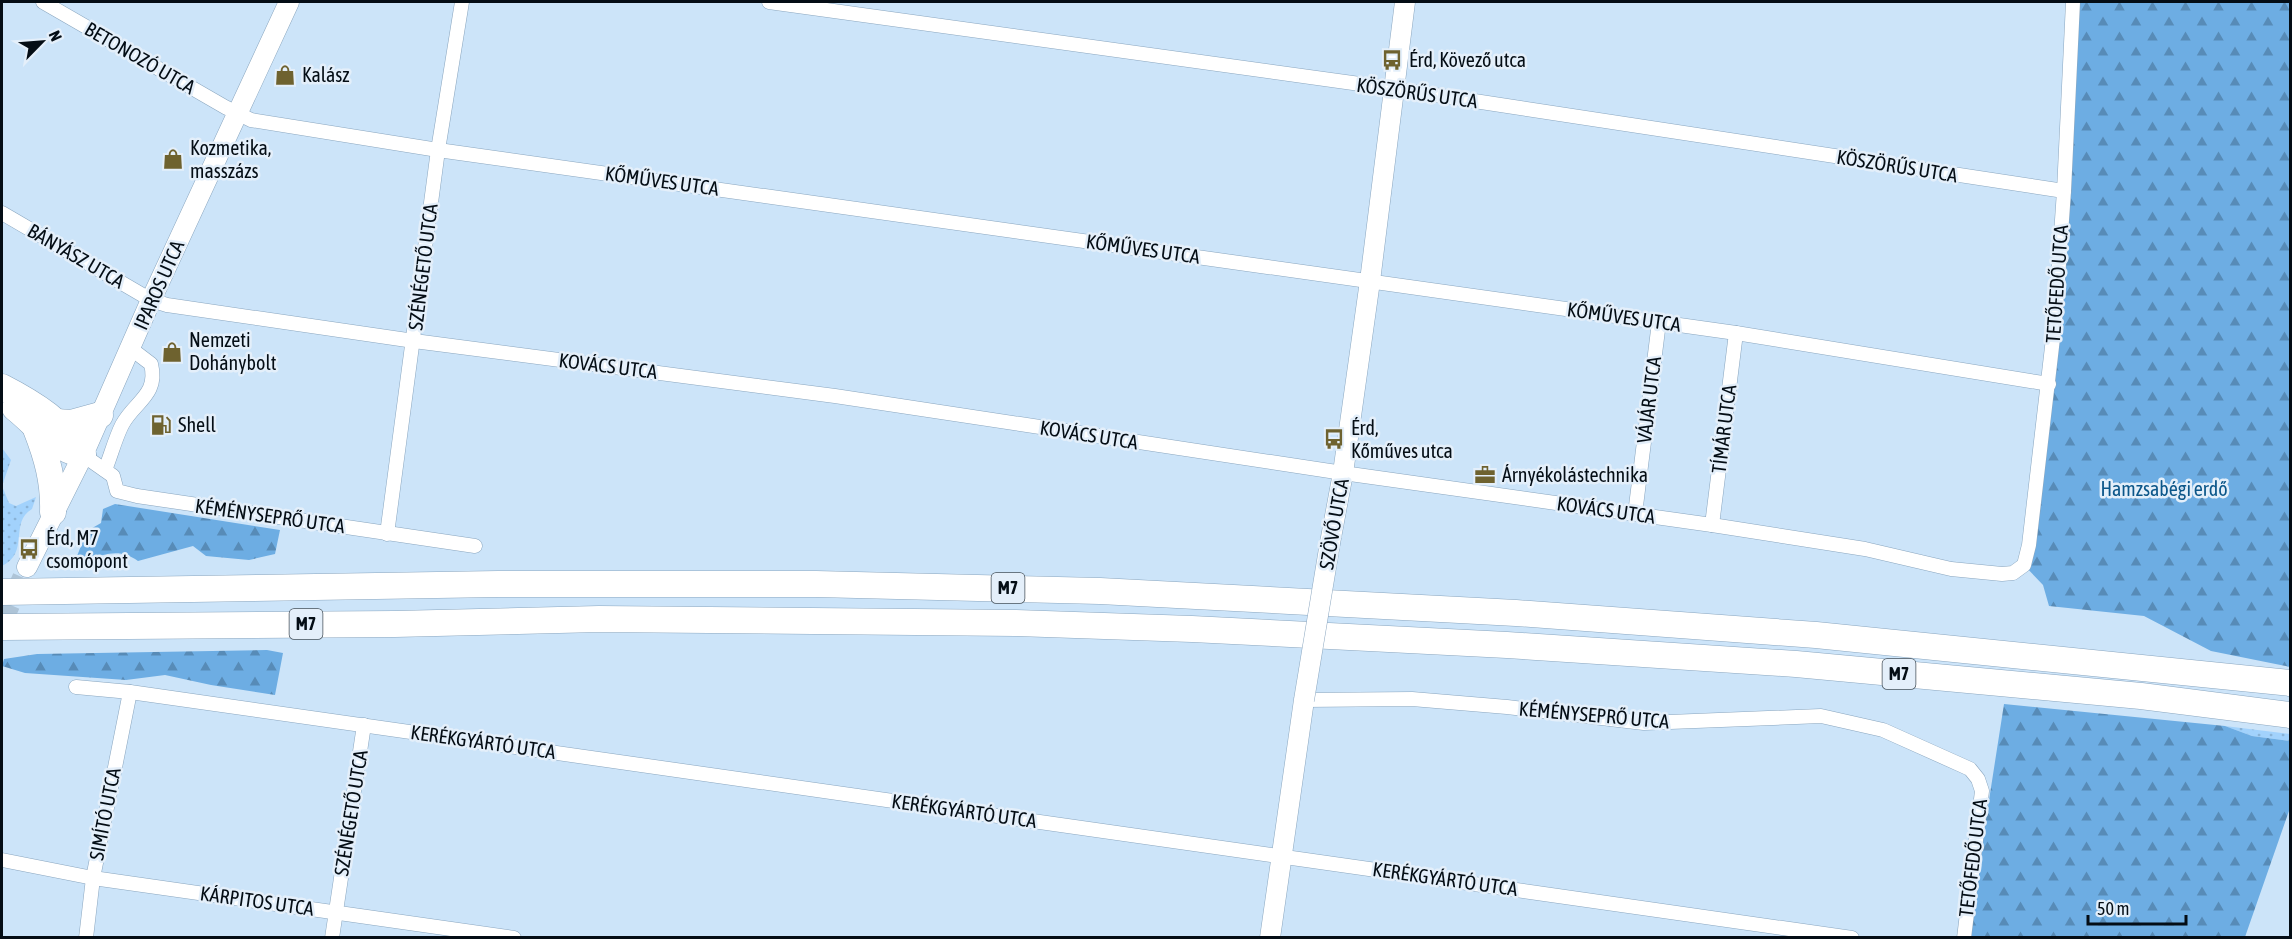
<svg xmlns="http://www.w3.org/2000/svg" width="2292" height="939" font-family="'Asap Condensed',sans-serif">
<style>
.grass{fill:url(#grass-dots)}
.forest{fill:url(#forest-firs)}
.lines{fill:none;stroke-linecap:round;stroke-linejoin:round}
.secondary-tunnel{stroke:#aec4d7;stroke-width:20;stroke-dasharray:20 10;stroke-linecap:butt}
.street-casing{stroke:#8aa6bf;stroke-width:15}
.secondary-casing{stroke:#8aa6bf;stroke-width:21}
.highway-casing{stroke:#8aa6bf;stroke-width:27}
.street{stroke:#fff;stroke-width:14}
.secondary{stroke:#fff;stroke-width:20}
.highway{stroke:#fff;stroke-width:26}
.secondary-bridge-casing{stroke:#8aa6bf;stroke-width:21;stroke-linecap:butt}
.secondary-bridge{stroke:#fff;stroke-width:20}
.labels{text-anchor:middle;stroke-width:5;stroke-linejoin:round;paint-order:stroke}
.shield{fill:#e4effa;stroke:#47515a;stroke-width:1.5}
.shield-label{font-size:18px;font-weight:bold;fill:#040d15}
.street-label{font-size:20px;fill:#040d15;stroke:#e4effa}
.poi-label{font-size:20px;fill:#040d15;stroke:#e4effa;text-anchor:start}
.park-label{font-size:20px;fill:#0b5689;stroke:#e4effa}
</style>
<defs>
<pattern id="grass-dots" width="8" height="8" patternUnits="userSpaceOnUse" patternTransform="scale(1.5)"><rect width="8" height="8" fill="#a2d2fc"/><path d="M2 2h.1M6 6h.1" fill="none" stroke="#8ab3d7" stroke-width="1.8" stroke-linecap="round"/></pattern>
<pattern id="forest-firs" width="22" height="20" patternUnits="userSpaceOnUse" patternTransform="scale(1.5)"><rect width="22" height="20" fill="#6dade3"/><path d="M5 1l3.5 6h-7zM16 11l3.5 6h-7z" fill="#578bb7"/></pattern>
</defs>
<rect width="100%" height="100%" fill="#cce4f9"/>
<g class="grass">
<path d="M 2,448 L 11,460 L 2,486 L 9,503 L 16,506 L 36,497 L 32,509 C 9,522 30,553 2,566 Z"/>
<path d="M 2225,726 L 2290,734 L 2290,741 L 2252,736 Z"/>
</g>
<g class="forest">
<path d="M 2073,2 L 2290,2 L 2290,667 L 2211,651 L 2144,616 L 2049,606 L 2043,585 L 2024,565 L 2049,384 Z"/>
<path d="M 115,504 L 280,530 L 275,554 L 249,560 L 206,556 L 193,546 L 138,561 C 120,548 106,554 87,560 L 77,556 L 87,531 L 101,523 L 103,509 Z"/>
<path d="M 267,650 L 283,653 L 275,695 L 211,685 L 165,675 L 126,680 L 25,673 L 2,666 L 4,659 L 37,654 Z"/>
<path d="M 2004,704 L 2225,726 L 2252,736 L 2290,741 L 2290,808 L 2245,937 L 1971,938 L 1973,903 Z"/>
</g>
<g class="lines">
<path class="secondary-tunnel" d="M 2,623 L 27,567"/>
<g class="street-casing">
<g id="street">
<path d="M 43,2 L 225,107 L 251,120 L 438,150 L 1736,333 L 2049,384"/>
<path d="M 769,2 L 1396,89 L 2064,191"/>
<path d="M 2,213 L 151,300 L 167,305 L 414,341 L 835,396 L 1343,473 L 1712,525 L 1865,549 L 1951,569 L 2002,574 L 2013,573 L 2024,565 L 2029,545 L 2055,321 L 2064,191 L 2073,2"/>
<path d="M 83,455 L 113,476 L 117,491 L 137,496 L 475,546"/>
<path d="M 105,470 C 111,455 115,439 122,425 C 134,402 159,395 151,364 L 130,348"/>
<path d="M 1635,514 L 1659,322"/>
<path d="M 1712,525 L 1736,333"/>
<path d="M 387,534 L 438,150 L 462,2"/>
<path d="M 76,687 L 130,692 L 1852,938"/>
<path d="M 1304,700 L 1412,699 L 1507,707 L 1644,723 L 1821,716 L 1883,730 L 1970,769 L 1978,779 L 1982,791 L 1964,938"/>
<path d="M 2,860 L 93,878 L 514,938"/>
<path d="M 86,938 L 93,878 L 130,692"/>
<path d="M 332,938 L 364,725"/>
</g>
</g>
<g class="secondary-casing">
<g id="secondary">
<path d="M 1330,543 L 1343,473 L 1370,281 L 1405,2"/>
<path d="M 27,567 L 83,455 L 151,300 L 289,2"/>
<path d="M 1270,938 L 1304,700"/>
</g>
</g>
<g class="highway-casing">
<g id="highway">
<path d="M 2,387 C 33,403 66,423 83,455"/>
<path d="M 15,408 C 39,427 50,447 83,455"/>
<path d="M 56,422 L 71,423 L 100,415"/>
<path d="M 36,429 C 47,457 54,482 53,512"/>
<path d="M 2,592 L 498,584 L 816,584 L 1100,591 L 1516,613 L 1816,635 L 2290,683"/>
<path d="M 2,627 L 395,624 L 599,619 L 1016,623 L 1192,629 L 1507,645 L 1796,664 L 2141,696 L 2290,715"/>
</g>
</g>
<use href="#street" class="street"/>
<use href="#secondary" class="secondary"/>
<use href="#highway" class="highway"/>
<g class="secondary-bridge-casing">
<path id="secondary-bridge" d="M 1304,700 L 1330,543"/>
</g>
<use href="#secondary-bridge" class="secondary-bridge"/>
</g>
<defs>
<g id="bus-bare" transform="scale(1.62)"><path d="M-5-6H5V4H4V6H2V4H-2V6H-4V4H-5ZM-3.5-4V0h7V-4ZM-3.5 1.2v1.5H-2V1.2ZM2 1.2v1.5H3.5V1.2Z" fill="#6e622f" stroke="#e4effa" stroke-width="2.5" paint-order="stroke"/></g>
<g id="shop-bare" transform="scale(1.62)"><path d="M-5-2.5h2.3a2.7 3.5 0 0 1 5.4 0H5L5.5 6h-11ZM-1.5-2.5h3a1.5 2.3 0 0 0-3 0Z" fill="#6e622f" stroke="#e4effa" stroke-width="2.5" paint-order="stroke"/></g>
<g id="fuel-bare" transform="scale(1.62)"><path d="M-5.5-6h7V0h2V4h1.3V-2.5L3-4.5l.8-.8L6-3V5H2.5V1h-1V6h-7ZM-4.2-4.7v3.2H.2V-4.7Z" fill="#6e622f" stroke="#e4effa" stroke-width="2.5" paint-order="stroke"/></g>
<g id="office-bare" transform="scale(1.62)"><path d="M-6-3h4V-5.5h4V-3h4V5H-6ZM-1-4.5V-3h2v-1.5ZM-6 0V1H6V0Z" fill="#6e622f" stroke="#e4effa" stroke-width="2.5" paint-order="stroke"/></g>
</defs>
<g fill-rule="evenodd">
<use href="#bus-bare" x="1392" y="60"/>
<use href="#shop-bare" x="285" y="75"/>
<use href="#shop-bare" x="173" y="159"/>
<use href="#shop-bare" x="172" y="352"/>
<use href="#fuel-bare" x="161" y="425"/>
<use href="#bus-bare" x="1334" y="439"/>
<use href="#office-bare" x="1485" y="475"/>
<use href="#bus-bare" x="29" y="549"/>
</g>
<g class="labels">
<g class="shield">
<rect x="991.5" y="573" width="33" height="30" rx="4.5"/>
<rect x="289.5" y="609" width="33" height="30" rx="4.5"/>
<rect x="1882.5" y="659" width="33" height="30" rx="4.5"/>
</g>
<g class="shield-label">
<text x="1008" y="594">M7</text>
<text x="306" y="630">M7</text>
<text x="1899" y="680">M7</text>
</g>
<g class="street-label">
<text transform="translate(140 58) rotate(30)" y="7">BETONOZÓ UTCA</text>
<text transform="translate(1417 93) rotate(8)" y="7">KÖSZÖRŰS UTCA</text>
<text transform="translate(1897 166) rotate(9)" y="7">KÖSZÖRŰS UTCA</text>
<text transform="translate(662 181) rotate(8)" y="7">KŐMŰVES UTCA</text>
<text transform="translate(1143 249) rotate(8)" y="7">KŐMŰVES UTCA</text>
<text transform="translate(76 256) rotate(30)" y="7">BÁNYÁSZ UTCA</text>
<text transform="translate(423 267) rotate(-83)" y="7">SZÉNÉGETŐ UTCA</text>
<text transform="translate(2057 284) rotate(-86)" y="7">TETŐFEDŐ UTCA</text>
<text transform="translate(159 285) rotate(-66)" y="7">IPAROS UTCA</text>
<text transform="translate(1624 317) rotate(8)" y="7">KŐMŰVES UTCA</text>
<text transform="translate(608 366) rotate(7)" y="7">KOVÁCS UTCA</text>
<text transform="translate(1649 400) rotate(-83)" y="7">VÁJÁR UTCA</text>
<text transform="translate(1724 429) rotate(-83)" y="7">TÍMÁR UTCA</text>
<text transform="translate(1089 435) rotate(9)" y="7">KOVÁCS UTCA</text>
<text transform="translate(1606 510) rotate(8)" y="7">KOVÁCS UTCA</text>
<text transform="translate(270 516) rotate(8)" y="7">KÉMÉNYSEPRŐ UTCA</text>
<text transform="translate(1334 524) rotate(-80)" y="7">SZÖVŐ UTCA</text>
<text transform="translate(1594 715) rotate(5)" y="7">KÉMÉNYSEPRŐ UTCA</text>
<text transform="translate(483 742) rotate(8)" y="7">KERÉKGYÁRTÓ UTCA</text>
<text transform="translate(964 811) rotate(8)" y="7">KERÉKGYÁRTÓ UTCA</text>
<text transform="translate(351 813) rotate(-81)" y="7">SZÉNÉGETŐ UTCA</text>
<text transform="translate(105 814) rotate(-79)" y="7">SIMÍTÓ UTCA</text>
<text transform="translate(1973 858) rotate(-83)" y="7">TETŐFEDŐ UTCA</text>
<text transform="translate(1445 879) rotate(8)" y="7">KERÉKGYÁRTÓ UTCA</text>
<text transform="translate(257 901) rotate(8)" y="7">KÁRPITOS UTCA</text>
</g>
<g class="poi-label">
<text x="1409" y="67">Érd, Kövező utca</text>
<text x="302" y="82">Kalász</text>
<text x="190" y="155">Kozmetika,<tspan x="190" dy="23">masszázs</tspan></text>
<text x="189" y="347">Nemzeti<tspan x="189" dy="23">Dohánybolt</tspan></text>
<text x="178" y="432">Shell</text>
<text x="1351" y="435">Érd,<tspan x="1351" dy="23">Kőműves utca</tspan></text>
<text x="1502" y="482">Árnyékolástechnika</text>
<text x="46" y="545">Érd, M7<tspan x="46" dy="23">csomópont</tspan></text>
</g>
<g class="park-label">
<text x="2164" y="496">Hamzsabégi erdő</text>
</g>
</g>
<rect width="2292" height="939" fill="none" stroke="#040d15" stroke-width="6"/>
<g transform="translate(42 42) rotate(65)" stroke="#e4effa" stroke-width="4.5" paint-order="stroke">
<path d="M0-4.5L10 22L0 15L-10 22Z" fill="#040d15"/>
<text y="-9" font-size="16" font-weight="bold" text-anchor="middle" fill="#040d15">N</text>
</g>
<path d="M2088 915v9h98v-9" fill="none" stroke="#040d15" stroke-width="3"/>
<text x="2097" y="915" font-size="18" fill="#040d15" stroke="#e4effa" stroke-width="4.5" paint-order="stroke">50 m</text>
</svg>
